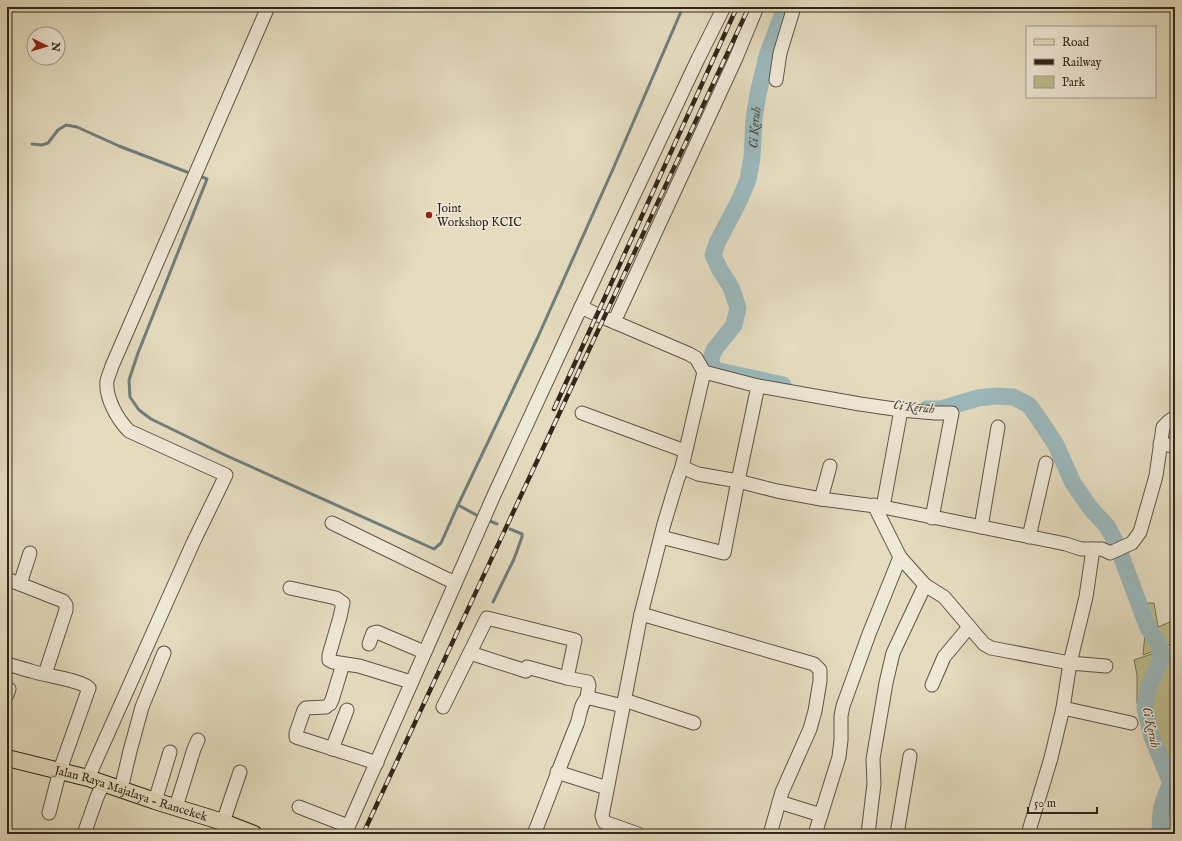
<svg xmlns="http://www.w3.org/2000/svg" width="1182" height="841" font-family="'IM FELL English',serif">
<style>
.green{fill:#bcbe8d;stroke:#767254}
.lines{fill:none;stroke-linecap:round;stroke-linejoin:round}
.stream{stroke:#707e7c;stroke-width:3}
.river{stroke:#9bb9bd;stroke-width:17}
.minor-casing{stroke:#5d5444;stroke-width:15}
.major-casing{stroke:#30261a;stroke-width:18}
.minor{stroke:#eee8d6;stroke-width:13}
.major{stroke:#e5dcc0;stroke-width:16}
.rail-casing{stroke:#30261a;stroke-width:4.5}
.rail{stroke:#eee8d6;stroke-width:3;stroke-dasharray:9;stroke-linecap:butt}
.poi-dot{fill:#8f2418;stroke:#eee8d6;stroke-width:1.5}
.labels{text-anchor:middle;stroke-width:3;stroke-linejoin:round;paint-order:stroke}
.poi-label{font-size:12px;fill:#30261a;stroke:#eee8d6;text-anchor:start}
.street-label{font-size:12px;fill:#30261a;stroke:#eee8d6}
.water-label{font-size:13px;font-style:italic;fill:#4b4b43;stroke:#eee8d6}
</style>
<rect width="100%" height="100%" fill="#e5dcc0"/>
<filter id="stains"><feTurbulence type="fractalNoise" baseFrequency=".005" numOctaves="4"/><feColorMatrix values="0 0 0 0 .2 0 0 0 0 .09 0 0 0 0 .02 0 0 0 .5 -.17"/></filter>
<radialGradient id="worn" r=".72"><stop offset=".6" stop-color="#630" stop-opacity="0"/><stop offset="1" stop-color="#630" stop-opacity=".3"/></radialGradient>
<g class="green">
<path d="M 1148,603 L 1154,603 L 1158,627 L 1170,622 L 1172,644 L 1143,655 Z"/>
<path d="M 1175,646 L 1175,784 L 1163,783 L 1150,726 L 1137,703 L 1137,675 L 1134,660 Z"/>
</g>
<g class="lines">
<g class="stream">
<path d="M 32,144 L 42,145 L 48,143 L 58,130 L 66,125 L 77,127 L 119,146 L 187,172"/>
<path d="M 202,177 L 207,179 L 138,353 L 129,380 L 130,397 L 139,410 L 151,419 L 225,455 L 434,549 L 441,543 L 458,505 L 537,339 L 613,169 L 683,7"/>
<path d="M 458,505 L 480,517"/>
<path d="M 490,521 L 497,524"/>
<path d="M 493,602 L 514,559 L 522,537 L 522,534 L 510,529"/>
</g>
<g class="river">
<path id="s1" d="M 783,385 L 715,370 L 710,361 L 714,350 L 734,325 L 738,308 L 731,287 L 720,270 L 713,255 L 717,243 L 739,201 L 748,180 L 752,157 L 754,118 L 758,94 L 767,56 L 785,7"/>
<path d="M 927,409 L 941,409 L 978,398 L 997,396 L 1013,397 L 1029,405 L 1041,422 L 1056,445 L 1073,483 L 1091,509 L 1107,526 L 1117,545 L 1148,628 L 1158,643 L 1162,655 L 1158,667 L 1149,685 L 1145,708 L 1152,737 L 1171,783 C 1163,800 1158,815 1161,834"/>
</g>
<g class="minor-casing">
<g id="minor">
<path d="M 776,80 L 780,53 L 794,7"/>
<path d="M 581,307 L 598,315 L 689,354 L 696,358 L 704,372 L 682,467 L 677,481 L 664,524 L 641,614 L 602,816 L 604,822 L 638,834"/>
<path d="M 614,322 L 736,58 L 757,7"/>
<path d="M 704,372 L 758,386 L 860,404 L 901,410 L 935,413 L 952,413 L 932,518"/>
<path d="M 582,413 L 685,451"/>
<path d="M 1160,444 L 1175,446"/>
<path d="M 682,467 L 698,474 L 738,481 L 777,491 L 821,499 L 883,507 L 1066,544 L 1081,549 L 1102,549 L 1110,553 L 1132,543 L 1140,532 L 1156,476 L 1163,427 L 1168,422 L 1172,419 L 1175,420"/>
<path d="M 821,499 L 830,466"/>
<path d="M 874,505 L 900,557 L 925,585 L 944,597 L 984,644 L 991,648 L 1070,663 L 1106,666"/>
<path d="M 883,507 L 901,410"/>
<path d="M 332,523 L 455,583"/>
<path d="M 981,527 L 998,427"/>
<path d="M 661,537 L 724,553 L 738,481 L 758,386"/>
<path d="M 1029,537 L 1046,463"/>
<path d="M 7,579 L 63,601 L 66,605 L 66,610 L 45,674"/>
<path d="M 20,584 L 30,553"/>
<path d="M 290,588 L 336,598 L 343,603 L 340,617 L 329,655 L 329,660 L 333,662 L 359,666 L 411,682"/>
<path d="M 641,614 L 814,664 L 820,670 L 820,681 L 815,711 L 810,729 L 782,792 L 770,834"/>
<path d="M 369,644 L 373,633 L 377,632 L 424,652"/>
<path d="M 470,653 L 526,671 L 527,667 L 567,678"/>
<path d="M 7,664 C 15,666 23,669 31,671 C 46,676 78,679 89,688 L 60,770 L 49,813"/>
<path d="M 932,685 L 944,657 L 969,627"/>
<path d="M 7,695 L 9,689"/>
<path d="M 624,700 L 694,723"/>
<path d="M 330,704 L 332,700 L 343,664"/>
<path d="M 326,707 L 306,708 L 304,710 L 296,733 L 296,737 L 377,763"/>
<path d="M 443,707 L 487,618 L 575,640 L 567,678 L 588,682 L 589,685 L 587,698"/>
<path d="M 1063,708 L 1131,723"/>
<path d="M 332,749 L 347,710"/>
<path d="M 557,772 L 607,788"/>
<path d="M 88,778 L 193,543 L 226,475 L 129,431 C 118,420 105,398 107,381 C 108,376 111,370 112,366 L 268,7"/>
<path d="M 121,789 L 130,751 L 142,707 L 164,653"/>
<path d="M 155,801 L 170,752"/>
<path d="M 779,802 L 821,815"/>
<path d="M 176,807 L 194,749 L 198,740"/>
<path d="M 299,807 L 348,826"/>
<path d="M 223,822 L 240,772"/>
<path d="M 84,834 L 97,797 L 103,784"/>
<path d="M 345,834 L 494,495 L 581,307 L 698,59 L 724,7"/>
<path d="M 534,834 C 549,797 562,760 577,724 C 580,716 581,698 590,698 L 623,706"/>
<path d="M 815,834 L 839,757 L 841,740 L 841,716 L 843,706 L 869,634 L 900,557"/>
<path d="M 868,834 L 874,784 L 873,759 L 886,683 L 893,653 L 925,585"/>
<path d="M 897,834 L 910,756"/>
<path d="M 1028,834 L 1051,758 L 1063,708 L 1070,663 L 1086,597 L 1093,549"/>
</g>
</g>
<g class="major-casing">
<g id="major">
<path id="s2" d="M 7,758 L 88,778 L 155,801 L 223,822 L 254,834"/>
</g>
</g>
<use href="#minor" class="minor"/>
<use href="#major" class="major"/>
<g class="rail-casing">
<g id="rail">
<path d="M 554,409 L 737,7"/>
<path d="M 363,834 L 749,7"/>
</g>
</g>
<use href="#rail" class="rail"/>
</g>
<circle class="poi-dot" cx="429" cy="215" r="4"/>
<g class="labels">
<g class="poi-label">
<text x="437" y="212">Joint<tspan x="437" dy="14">Workshop KCIC</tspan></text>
</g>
<g class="street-label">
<text dy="4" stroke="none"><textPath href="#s2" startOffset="129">Jalan Raya Majalaya - Rancekek</textPath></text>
</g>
<g class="water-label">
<text dy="5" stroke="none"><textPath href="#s1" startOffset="336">Ci Keruh</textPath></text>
<text transform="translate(914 406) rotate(6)" y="5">Ci Keruh</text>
<text transform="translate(1152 727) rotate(77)" y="5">Ci Keruh</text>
</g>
</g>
<rect width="1182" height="841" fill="none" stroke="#e5dcc0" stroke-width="24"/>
<rect x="8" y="8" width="1166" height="825" fill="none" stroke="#30261a" stroke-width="2"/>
<rect x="12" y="12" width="1158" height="817" fill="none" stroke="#30261a"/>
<rect x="1026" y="26" width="130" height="72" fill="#eee8d6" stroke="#a29a8b"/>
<rect x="1034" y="39" width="20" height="6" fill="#e5dcc0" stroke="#a29a8b"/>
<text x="1062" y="46" font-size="12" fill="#30261a">Road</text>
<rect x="1034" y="59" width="20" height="6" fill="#30261a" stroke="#a29a8b"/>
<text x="1062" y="66" font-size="12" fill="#30261a">Railway</text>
<rect x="1034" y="76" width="20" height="12" fill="#bcbe8d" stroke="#a29a8b"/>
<text x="1062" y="86" font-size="12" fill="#30261a">Park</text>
<g transform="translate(46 46) rotate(95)"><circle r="19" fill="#eee8d6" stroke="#a29a8b"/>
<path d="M0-3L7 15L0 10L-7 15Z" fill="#8f2418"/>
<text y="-6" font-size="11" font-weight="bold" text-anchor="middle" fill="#30261a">N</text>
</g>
<path d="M1028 807v6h69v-6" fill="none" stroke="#30261a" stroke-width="2"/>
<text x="1034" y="807" font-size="12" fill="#30261a" stroke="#eee8d6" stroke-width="3" paint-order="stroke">50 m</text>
<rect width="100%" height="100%" filter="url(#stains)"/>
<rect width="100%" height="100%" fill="url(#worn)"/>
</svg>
